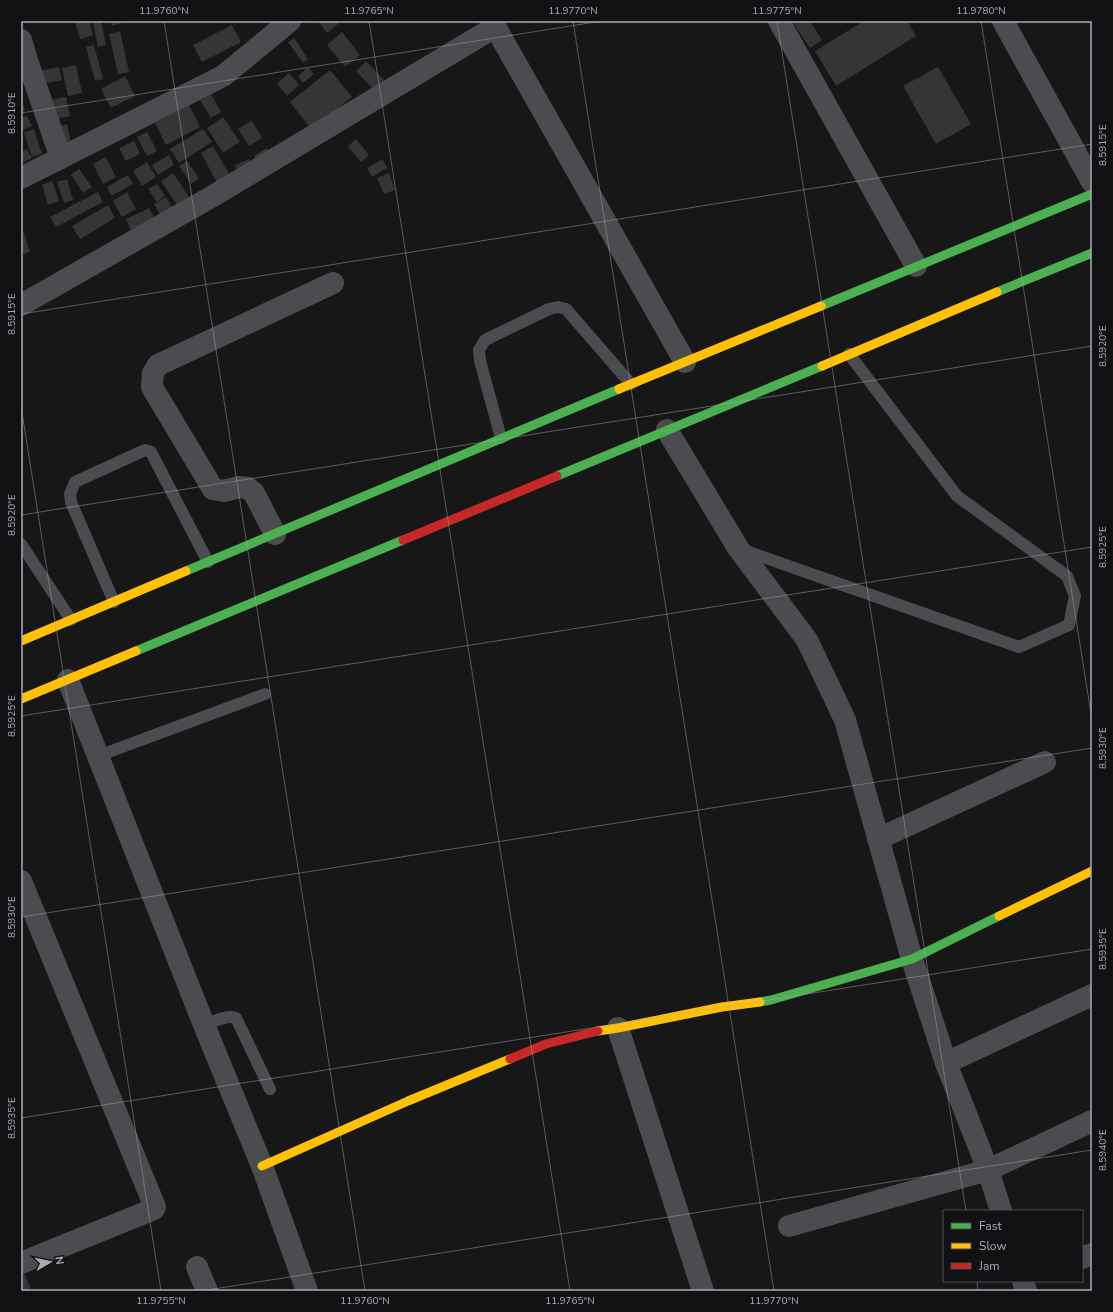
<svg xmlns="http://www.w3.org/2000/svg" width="1113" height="1312" font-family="'Nunito Sans',sans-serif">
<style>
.building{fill:#353536}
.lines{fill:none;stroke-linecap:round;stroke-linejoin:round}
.lane{stroke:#4b4c50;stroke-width:12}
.street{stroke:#4b4c50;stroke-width:22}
.fast{stroke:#4caf50;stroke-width:9}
.slow{stroke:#ffc107;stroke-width:9}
.jam{stroke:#c62828;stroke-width:9}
.ticks{fill:none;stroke:#a8adb8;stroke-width:1;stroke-opacity:0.45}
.neatline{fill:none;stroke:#a8adb8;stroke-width:1.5}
.ticks-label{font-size:10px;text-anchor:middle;fill:#a8adb8}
</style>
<rect width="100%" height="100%" fill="#171717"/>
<g class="building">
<path d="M 75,21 L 89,21 L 93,35 L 80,39 Z"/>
<path d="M 101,21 L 106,45 L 98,47 L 93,22 Z"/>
<path d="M 111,21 L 127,21 L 112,26 Z"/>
<path d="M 318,21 L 336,21 L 338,24 L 327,33 Z"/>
<path d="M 792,21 L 810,21 L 822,40 L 810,48 Z"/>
<path d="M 864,21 L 907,21 L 916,36 L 836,86 L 815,51 Z"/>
<path d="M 232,25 L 241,42 L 202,62 L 193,45 Z"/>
<path d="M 120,31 L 129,72 L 118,74 L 109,34 Z"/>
<path d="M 342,32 L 360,55 L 345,67 L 327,45 Z"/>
<path d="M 294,38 L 308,59 L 303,63 L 288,42 Z"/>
<path d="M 94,45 L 103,79 L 95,81 L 86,47 Z"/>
<path d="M 366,61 L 384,80 L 374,90 L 356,71 Z"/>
<path d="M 76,65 L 82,93 L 68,96 L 62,68 Z"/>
<path d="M 59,67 L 62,80 L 41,84 L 38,71 Z"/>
<path d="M 308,67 L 314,74 L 303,83 L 298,76 Z"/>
<path d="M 938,67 L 971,124 L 936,144 L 903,86 Z"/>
<path d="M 330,70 L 352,97 L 311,129 L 290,102 Z"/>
<path d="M 289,73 L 299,85 L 287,96 L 277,84 Z"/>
<path d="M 125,76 L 135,96 L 111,108 L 101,89 Z"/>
<path d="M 211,94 L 221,112 L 211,118 L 200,100 Z"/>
<path d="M 66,97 L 70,116 L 50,120 L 46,101 Z"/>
<path d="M 21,98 L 25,111 L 21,112 Z"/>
<path d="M 189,105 L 200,127 L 166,145 L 155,123 Z"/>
<path d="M 27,116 L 32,126 L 21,131 L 21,118 Z"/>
<path d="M 223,117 L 240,142 L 223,153 L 207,128 Z"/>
<path d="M 252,121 L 262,138 L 249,146 L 238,129 Z"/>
<path d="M 67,124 L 71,144 L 59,146 L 54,127 Z"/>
<path d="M 34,129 L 42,154 L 32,157 L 24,133 Z"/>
<path d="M 203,129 L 212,142 L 179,163 L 170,149 Z"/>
<path d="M 147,132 L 157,151 L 147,156 L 137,137 Z"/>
<path d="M 356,139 L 369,155 L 361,162 L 348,146 Z"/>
<path d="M 134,141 L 140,154 L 126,161 L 119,148 Z"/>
<path d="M 213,146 L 232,179 L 219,186 L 201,153 Z"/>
<path d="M 267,148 L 271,155 L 258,163 L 254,156 Z"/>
<path d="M 27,149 L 32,158 L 21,164 L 21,152 Z"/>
<path d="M 169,155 L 174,165 L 158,175 L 152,165 Z"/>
<path d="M 106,157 L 116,177 L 103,184 L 93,164 Z"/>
<path d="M 249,159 L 253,169 L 239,175 L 235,165 Z"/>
<path d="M 383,159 L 387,168 L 372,177 L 367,168 Z"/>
<path d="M 187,161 L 199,178 L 191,184 L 179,166 Z"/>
<path d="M 147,162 L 156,177 L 142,186 L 133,171 Z"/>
<path d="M 79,169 L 92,187 L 83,193 L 71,175 Z"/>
<path d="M 173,173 L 191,200 L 179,208 L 161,181 Z"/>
<path d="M 389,173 L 395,190 L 384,194 L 377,178 Z"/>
<path d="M 128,175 L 133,184 L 111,196 L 107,187 Z"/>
<path d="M 67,179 L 73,200 L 64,203 L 57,182 Z"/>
<path d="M 52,181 L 59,201 L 48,205 L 42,185 Z"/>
<path d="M 157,184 L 165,196 L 157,202 L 148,189 Z"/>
<path d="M 98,192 L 103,202 L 56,227 L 50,217 Z"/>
<path d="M 127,192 L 136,209 L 122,217 L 113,201 Z"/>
<path d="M 166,197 L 175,212 L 163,219 L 154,204 Z"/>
<path d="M 108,205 L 115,218 L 80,239 L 72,226 Z"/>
<path d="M 149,208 L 157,224 L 133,235 L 126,219 Z"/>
<path d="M 21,230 L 23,230 L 30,252 L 21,255 Z"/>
<path d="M 24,1274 L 32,1291 L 21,1291 L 21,1275 Z"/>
</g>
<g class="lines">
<g class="lane">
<path d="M 501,438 L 480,361 L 479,350 L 485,340 L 549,309 L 558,307 L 566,309 L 631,384"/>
<path d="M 21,544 L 71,620"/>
<path d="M 743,550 L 1019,647 L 1069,625 L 1075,596 L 1067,576 L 957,496 L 849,354"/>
<path d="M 114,602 L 71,502 L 70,494 L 75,482 L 145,450 L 151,452 L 208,562"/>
<path d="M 98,756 L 265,694"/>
<path d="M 204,1025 C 213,1022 227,1014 236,1018 L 270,1089"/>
</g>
<g class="street">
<path d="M 492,21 L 685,362"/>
<path d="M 779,21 L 916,266"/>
<path d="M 1003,21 L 1092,182"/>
<path d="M 21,40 L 27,60 L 61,158"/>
<path d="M 21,178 L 223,76 L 290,21"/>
<path d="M 21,305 L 213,196 L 495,27"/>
<path d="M 667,430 L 738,548 L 807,640 L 845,720 L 912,959 L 946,1063 L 988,1170 L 1001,1211"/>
<path d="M 275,534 L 254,493 L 248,488 L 239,487 L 224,491 L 213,489 L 152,387 L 153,373 L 158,365 L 333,283"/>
<path d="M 68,680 L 204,1025 L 262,1166 L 307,1291"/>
<path d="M 878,839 L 1045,762"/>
<path d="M 21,881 L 155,1207 L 154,1209 L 21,1263"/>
<path d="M 618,1028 L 703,1291"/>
<path d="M 946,1063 L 1092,995"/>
<path d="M 789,1226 L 988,1170 L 1092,1121"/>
<path d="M 1082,1258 L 1092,1254"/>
<path d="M 197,1267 L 207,1291"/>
<path d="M 1023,1281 L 1026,1291"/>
</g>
<g class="fast">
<path d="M 997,292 L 1092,253"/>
<path d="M 821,306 L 1092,194"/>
<path d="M 557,476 L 822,366"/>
<path d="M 186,571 L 619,389"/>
<path d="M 136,651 L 403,540"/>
<path d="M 760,1002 L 771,1000 L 912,959 L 999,916"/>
</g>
<g class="slow">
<path d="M 822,366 L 997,292"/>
<path d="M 619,389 L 821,306"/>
<path d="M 21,641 L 186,571"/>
<path d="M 21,699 L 136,651"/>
<path d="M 999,916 L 1092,871"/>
<path d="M 598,1031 L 618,1028 L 722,1007 L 760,1002"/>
<path d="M 262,1166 L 408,1101 L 510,1059"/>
</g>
<g class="jam">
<path d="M 403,540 L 557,476"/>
<path d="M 510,1059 L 546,1044 L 598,1031"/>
</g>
</g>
<path class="ticks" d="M 164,21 L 365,1291M 369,21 L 570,1291M 573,21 L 774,1291M 777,21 L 966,1211M 981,21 L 1092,720M 21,113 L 602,21M 21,314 L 1092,144M 21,406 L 161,1291M 21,515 L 1092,346M 21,716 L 1092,547M 21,917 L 1092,748M 21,1118 L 1092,949M 977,1281 L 978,1291M 201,1291 L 1092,1150"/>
<rect width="1113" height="1312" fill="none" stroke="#111113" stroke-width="44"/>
<rect x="943" y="1210" width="140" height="72" fill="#111113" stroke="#4d4f55"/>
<rect x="951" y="1223" width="20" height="6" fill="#4caf50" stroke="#4d4f55"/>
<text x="979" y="1230" font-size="12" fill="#a8adb8">Fast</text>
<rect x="951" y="1243" width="20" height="6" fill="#ffc107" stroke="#4d4f55"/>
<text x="979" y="1250" font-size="12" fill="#a8adb8">Slow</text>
<rect x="951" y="1263" width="20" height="6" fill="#c62828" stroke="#4d4f55"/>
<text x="979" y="1270" font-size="12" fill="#a8adb8">Jam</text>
<g transform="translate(50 1262) rotate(81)" stroke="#111113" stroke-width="3" paint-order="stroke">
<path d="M0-3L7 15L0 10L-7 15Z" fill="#a8adb8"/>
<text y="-6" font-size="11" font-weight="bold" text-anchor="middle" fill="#a8adb8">N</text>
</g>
<rect x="22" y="22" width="1069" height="1268" class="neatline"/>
<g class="ticks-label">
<text x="164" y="14">11.9760°N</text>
<text x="369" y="14">11.9765°N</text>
<text x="573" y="14">11.9770°N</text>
<text x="777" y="14">11.9775°N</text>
<text x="981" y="14">11.9780°N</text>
<text transform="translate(11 113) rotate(-90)" y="4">8.5910°E</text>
<text transform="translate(1102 145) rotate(-90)" y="4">8.5915°E</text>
<text transform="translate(11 314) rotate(-90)" y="4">8.5915°E</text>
<text transform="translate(1102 346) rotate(-90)" y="4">8.5920°E</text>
<text transform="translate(11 515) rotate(-90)" y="4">8.5920°E</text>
<text transform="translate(1102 547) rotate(-90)" y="4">8.5925°E</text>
<text transform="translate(11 716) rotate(-90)" y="4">8.5925°E</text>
<text transform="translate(1102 748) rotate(-90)" y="4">8.5930°E</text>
<text transform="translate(11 917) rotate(-90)" y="4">8.5930°E</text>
<text transform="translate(1102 949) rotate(-90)" y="4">8.5935°E</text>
<text transform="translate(11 1118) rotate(-90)" y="4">8.5935°E</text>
<text transform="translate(1102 1150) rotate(-90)" y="4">8.5940°E</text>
<text x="161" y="1304">11.9755°N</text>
<text x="365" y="1304">11.9760°N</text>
<text x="570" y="1304">11.9765°N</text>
<text x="774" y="1304">11.9770°N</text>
</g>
</svg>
